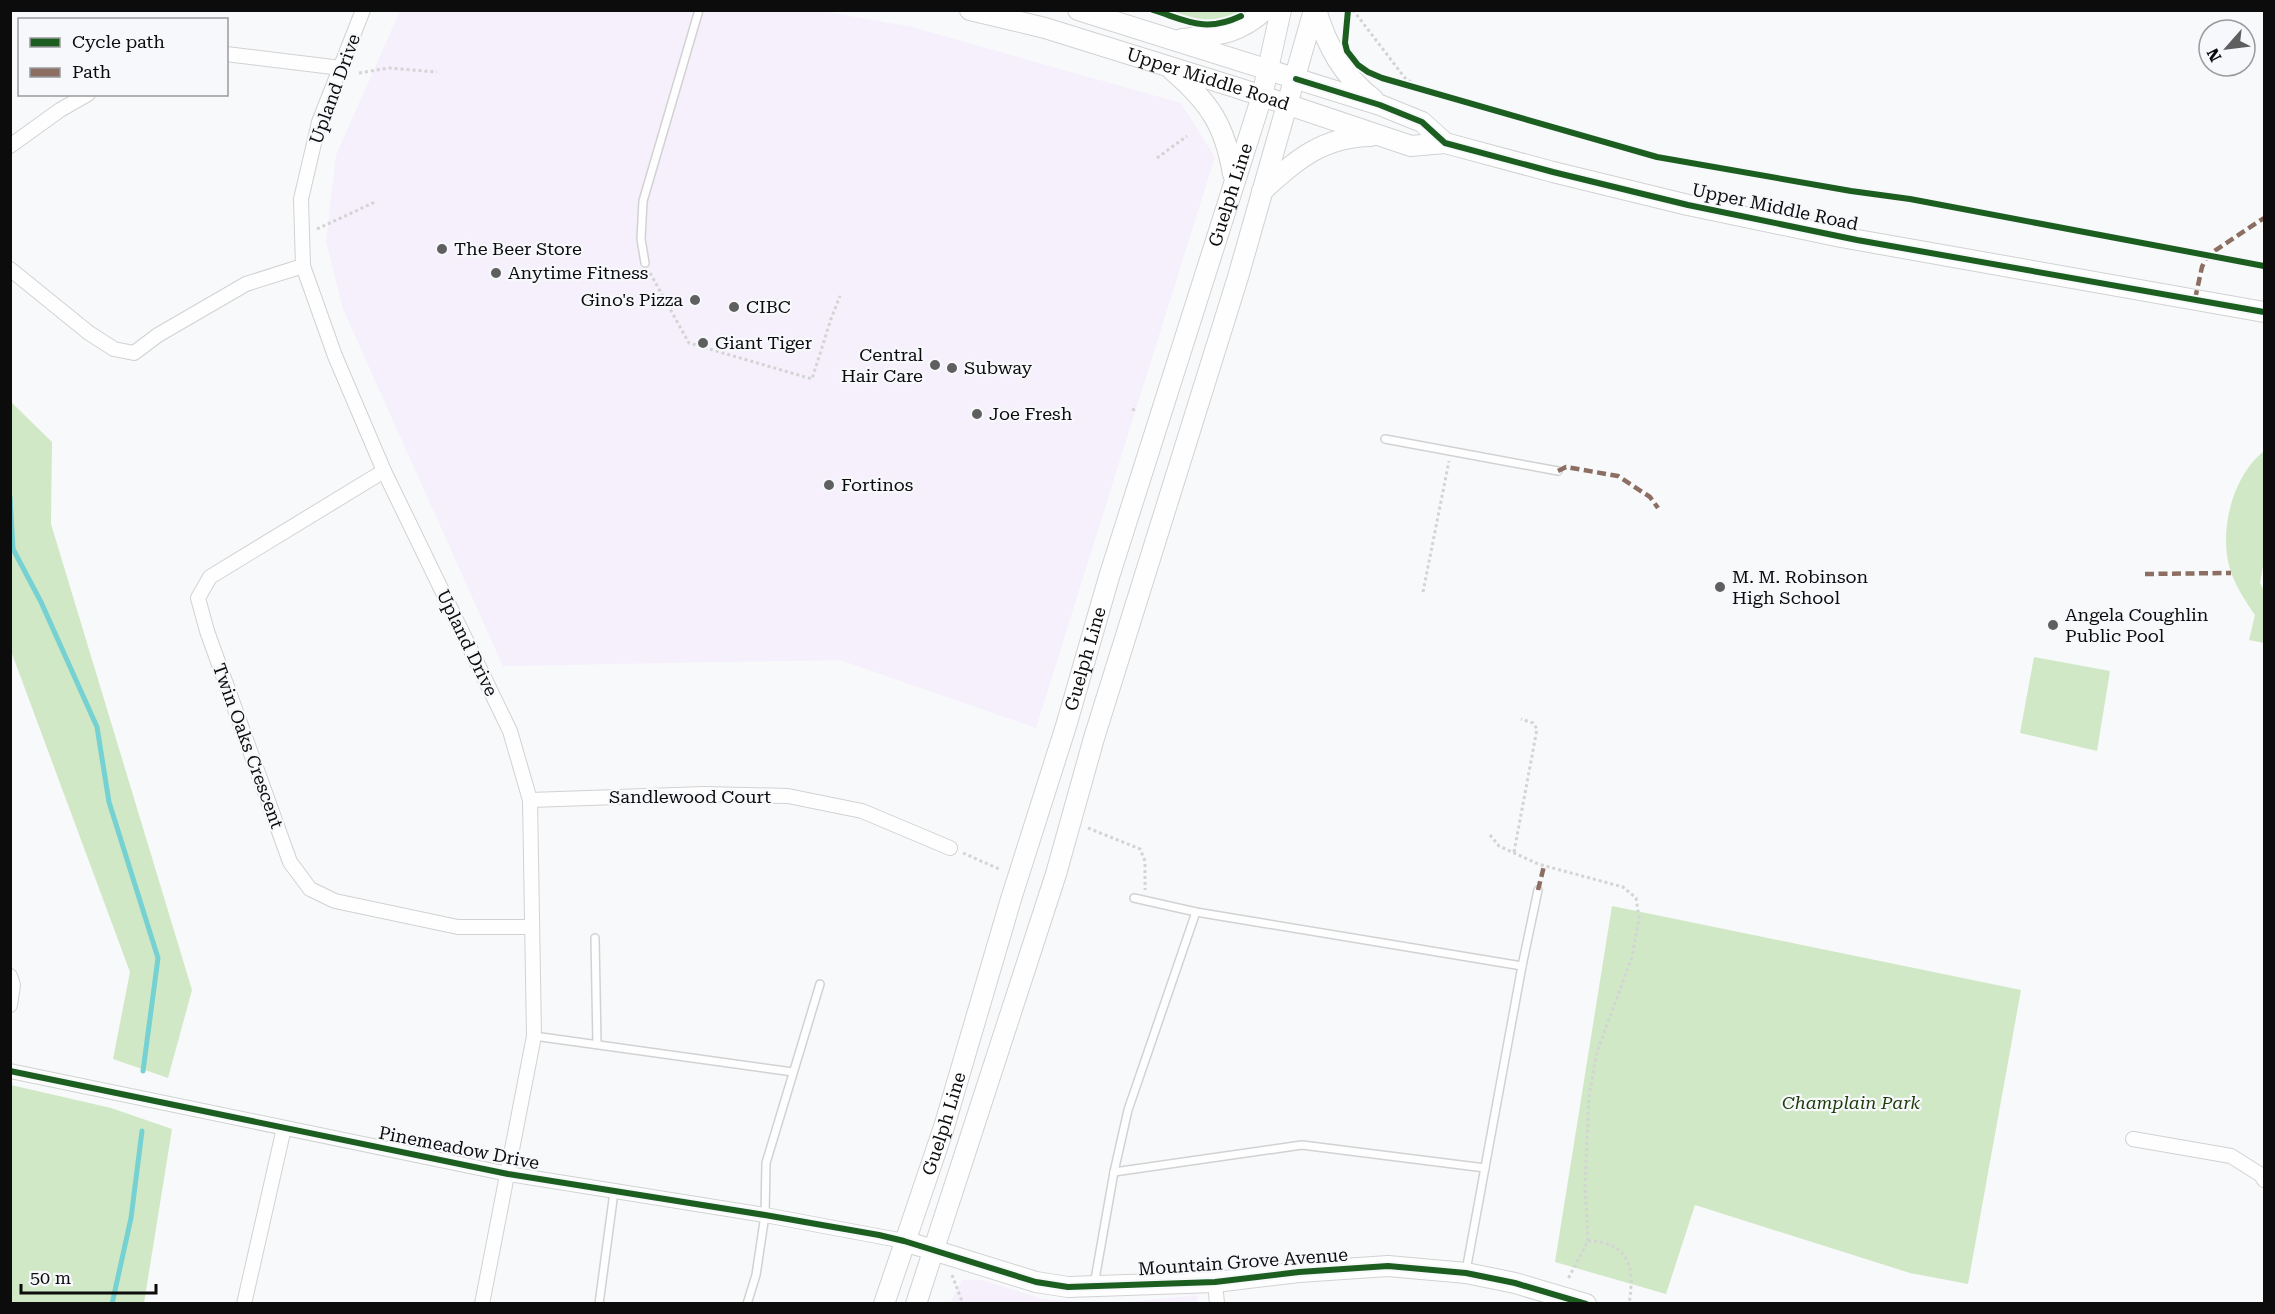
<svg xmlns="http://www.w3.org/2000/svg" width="2275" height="1314" font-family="'Roboto Serif',serif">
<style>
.commercial{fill:#f6f0fc}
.green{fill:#d0e8c5}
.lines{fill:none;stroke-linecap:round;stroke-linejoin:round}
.stream{stroke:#76d1d3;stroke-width:5}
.lane-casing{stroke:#d1d2d3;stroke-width:10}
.street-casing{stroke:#d1d2d3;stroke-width:16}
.secondary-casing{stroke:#d1d2d3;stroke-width:22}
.path{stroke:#d3d4d4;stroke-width:3;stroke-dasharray:3 3;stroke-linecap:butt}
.lane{stroke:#fefefe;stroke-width:7}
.street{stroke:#fefefe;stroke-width:14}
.secondary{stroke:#fefefe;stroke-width:20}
.quiet{stroke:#8d6e63;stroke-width:4.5;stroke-dasharray:9 4.5;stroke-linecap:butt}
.cycleway-casing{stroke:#f7f8fb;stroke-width:10}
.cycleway{stroke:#1b5e20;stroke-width:6}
.poi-dot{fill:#5f5f60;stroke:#f7f8fb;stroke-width:2}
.labels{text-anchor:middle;stroke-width:4.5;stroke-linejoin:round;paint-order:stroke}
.street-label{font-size:18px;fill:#0c0c0d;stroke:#f7f8fb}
.poi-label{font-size:18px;fill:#0c0c0d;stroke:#f7f8fb;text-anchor:start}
.park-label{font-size:18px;font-style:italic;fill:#1d3b09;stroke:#f7f8fb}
</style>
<rect width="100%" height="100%" fill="#f8f9fa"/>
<g class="commercial">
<path d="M 400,11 L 822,11 L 912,27 L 1181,103 L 1215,157 L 1036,728 L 840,660 L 503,666 L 343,309 L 326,241 L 336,155 Z"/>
<path d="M 962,1280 L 982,1280 L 1043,1299 L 1099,1303 L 950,1303 Z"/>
<path d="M 1197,1295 L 1198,1303 L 1121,1303 Z"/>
</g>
<g class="green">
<path d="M 1168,11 L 1244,11 L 1214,24 Z"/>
<path d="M 11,402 L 52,442 L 51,524 L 192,990 L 168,1078 L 113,1059 L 130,972 L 11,651 Z"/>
<path d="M 2264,451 L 2264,561 L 2260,583 L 2264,590 L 2264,643 L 2249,640 L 2255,615 C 2246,602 2238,590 2232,575 C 2217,536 2231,477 2264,451 Z"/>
<path d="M 2034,657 L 2110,671 L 2097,751 L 2020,733 Z"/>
<path d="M 1612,906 L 2021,990 L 1968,1284 L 1910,1273 L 1695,1205 L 1666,1294 L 1555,1262 Z"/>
<path d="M 11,1085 L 111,1108 L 172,1129 L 144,1303 L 11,1303 Z"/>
</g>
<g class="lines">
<g class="stream">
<path d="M 10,497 L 13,549 L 41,602 L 97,727 L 109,802 L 158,958 L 143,1071"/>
<path d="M 112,1304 L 131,1218 L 142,1131"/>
</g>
<g class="lane-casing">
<g id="lane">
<path d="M 645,263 L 641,239 L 643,201 L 699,10"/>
<path d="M 1385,439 L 1558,471"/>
<path d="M 1134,898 L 1196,912 L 1522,966"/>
<path d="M 595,938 L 597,1044"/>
<path d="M 534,1036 L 793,1072"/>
<path d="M 1114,1172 L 1302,1145 L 1485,1168"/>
<path d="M 1466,1271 L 1522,966 L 1538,890"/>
<path d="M 1094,1285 L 1114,1172 L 1128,1110 L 1196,912"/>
<path d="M 599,1304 L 614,1192"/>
<path d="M 747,1304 L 756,1275 L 765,1215 L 766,1163 L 820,984"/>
</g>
</g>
<g class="street-casing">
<g id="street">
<path d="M 363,10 L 319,122 L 301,199 L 303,266 L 335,356 L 384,471 L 510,731 L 530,800 L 534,1036 L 482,1304"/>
<path d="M 226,54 L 341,68"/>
<path d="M 10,146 L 60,110 L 88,94"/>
<path d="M 10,269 L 89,333 L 114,349 L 134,353 L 158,335 L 246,284 L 303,266"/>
<path d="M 384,471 L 210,577 L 198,598 L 207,631 L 290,862 L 310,889 L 335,901 L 458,927 L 531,927"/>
<path d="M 530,800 L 705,794 L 788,796 L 862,811 L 950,848"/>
<path d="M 10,976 L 13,985 L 10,1005"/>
<path d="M 10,1071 L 508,1174 L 765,1215 L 904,1241"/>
<path d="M 2133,1139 L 2231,1156 L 2261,1175 L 2264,1180"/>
<path d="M 1215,1282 L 1217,1304"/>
<path d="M 244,1304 L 284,1128"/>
</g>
</g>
<g class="secondary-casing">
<g id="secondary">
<path id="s1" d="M 970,10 L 1045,28 L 1241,89 L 1411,146 L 1445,143 L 1553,172 L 1688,205 L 1841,237 L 2264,312"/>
<path d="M 1078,10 L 1380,105 L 1422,122 L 1445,143"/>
<path d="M 1316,10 C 1327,46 1343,76 1373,99"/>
<path d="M 1182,39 C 1216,35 1238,35 1265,10"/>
<path d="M 1173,71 C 1210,103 1225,126 1233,174"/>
<path d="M 1262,191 C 1297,160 1321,137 1371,136"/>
<path d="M 904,1241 L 1036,1282 L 1068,1287 L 1215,1282 L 1299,1272 L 1388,1266 L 1466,1273 L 1515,1283 L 1586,1304"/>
<path id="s2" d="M 884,1304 L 944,1127 L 1011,899 L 1066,726 L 1109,577 L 1262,96 L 1281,10"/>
<path d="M 916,1304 L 1056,874 L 1094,738 L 1238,277 L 1314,10"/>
</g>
</g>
<g class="path">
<path d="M 1353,10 L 1405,78 L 1423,91"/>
<path d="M 359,73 L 389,68 L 437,72"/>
<path d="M 1157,158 L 1187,136"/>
<path d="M 317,229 L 375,202"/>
<path d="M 650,273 L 689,343 L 812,379 L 831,319 L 840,296"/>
<path d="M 1133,411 L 1135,405"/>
<path d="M 1423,592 L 1449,461"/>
<path d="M 1088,828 L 1140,849 L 1145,861 L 1145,890"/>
<path d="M 1490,835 L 1499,846 L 1538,864 L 1623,887 L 1636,898 L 1639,918 L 1632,957 L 1597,1052 L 1589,1096 L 1585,1184 L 1588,1241 L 1568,1279"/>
<path d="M 1514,852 L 1537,729 L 1533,723 L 1521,719"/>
<path d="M 963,853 L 999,869"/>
<path d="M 1588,1241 C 1630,1242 1635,1268 1629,1304"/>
<path d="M 952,1275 L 963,1304"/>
</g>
<use href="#lane" class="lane"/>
<use href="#street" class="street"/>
<use href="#secondary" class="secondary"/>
<g class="quiet">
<path d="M 2195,299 L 2202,267 L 2207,256 L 2264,218"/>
<path d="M 1558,471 L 1566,467 L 1618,476 L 1650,497 L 1658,508"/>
<path d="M 2145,574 L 2231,573"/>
<path d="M 1538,890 L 1544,866"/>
</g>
<g class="cycleway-casing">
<g id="cycleway">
<path d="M 1153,10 C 1188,21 1205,33 1241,16"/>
<path d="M 1348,10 L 1345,43 L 1347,51 L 1358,65 L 1368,72 L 1382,78 L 1657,157 L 1851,191 L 1910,199 L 2264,266"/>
<path d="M 1296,79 L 1380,105 L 1422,122 L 1445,143 L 1553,172 L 1688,205 L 1857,240 L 2264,312"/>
<path d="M 10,1071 L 508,1174 L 765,1215 L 879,1235 L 904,1241 L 1036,1282 L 1068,1287 L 1215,1282 L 1299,1272 L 1388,1266 L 1466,1273 L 1515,1283 L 1586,1304"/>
</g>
</g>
<use href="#cycleway" class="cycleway"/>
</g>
<g class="poi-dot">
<circle cx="442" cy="249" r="6"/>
<circle cx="496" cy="273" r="6"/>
<circle cx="695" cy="300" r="6"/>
<circle cx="734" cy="307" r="6"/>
<circle cx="703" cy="343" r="6"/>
<circle cx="935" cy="365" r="6"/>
<circle cx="952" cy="368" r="6"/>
<circle cx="977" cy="414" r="6"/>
<circle cx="829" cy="485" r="6"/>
<circle cx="1720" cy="587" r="6"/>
<circle cx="2053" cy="625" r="6"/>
</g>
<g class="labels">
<g class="street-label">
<text dy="6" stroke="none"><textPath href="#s1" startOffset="248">Upper Middle Road</textPath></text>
<text transform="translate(335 89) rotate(-70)" y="6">Upland Drive</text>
<text dy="6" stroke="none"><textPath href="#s2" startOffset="1162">Guelph Line</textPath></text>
<text transform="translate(1775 207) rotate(12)" y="6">Upper Middle Road</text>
<text transform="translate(467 643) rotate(64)" y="6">Upland Drive</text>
<text dy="6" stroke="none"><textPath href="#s2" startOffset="676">Guelph Line</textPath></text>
<text transform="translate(248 746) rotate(70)" y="6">Twin Oaks Crescent</text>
<text x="690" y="803">Sandlewood Court</text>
<text dy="6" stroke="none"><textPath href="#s2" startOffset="190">Guelph Line</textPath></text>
<text transform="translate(459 1148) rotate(11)" y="6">Pinemeadow Drive</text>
<text transform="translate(1243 1262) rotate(-4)" y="6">Mountain Grove Avenue</text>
</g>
<g class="poi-label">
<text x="454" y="255">The Beer Store</text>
<text x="508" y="279">Anytime Fitness</text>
<text x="683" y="306" text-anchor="end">Gino's Pizza</text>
<text x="746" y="313">CIBC</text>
<text x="715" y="349">Giant Tiger</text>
<text x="923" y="361" text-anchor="end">Central<tspan x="923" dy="21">Hair Care</tspan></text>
<text x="964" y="374">Subway</text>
<text x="989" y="420">Joe Fresh</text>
<text x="841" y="491">Fortinos</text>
<text x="1732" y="583">M. M. Robinson<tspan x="1732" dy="21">High School</tspan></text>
<text x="2065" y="621">Angela Coughlin<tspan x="2065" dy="21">Public Pool</tspan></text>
</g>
<g class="park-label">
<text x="1851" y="1109">Champlain Park</text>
</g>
</g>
<rect width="2275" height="1314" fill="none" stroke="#0c0c0d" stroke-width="24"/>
<rect x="18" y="18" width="210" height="78" fill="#f7f8fb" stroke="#999a9c" stroke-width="1.5"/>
<rect x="30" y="38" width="30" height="9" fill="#1b5e20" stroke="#999a9c" stroke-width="1.5"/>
<text x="72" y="48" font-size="18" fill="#0c0c0d">Cycle path</text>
<rect x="30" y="68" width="30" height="9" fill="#8d6e63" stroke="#999a9c" stroke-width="1.5"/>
<text x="72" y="78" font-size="18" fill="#0c0c0d">Path</text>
<g transform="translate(2227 48) rotate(242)"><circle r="28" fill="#f7f8fb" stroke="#999a9c" stroke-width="1.5"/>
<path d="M0-4.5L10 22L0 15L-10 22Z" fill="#5f5f60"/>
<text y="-9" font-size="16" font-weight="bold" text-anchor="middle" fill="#0c0c0d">N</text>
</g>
<path d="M21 1284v9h135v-9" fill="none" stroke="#0c0c0d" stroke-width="3"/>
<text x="30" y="1284" font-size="18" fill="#0c0c0d" stroke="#f7f8fb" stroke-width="4.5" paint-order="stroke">50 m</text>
</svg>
